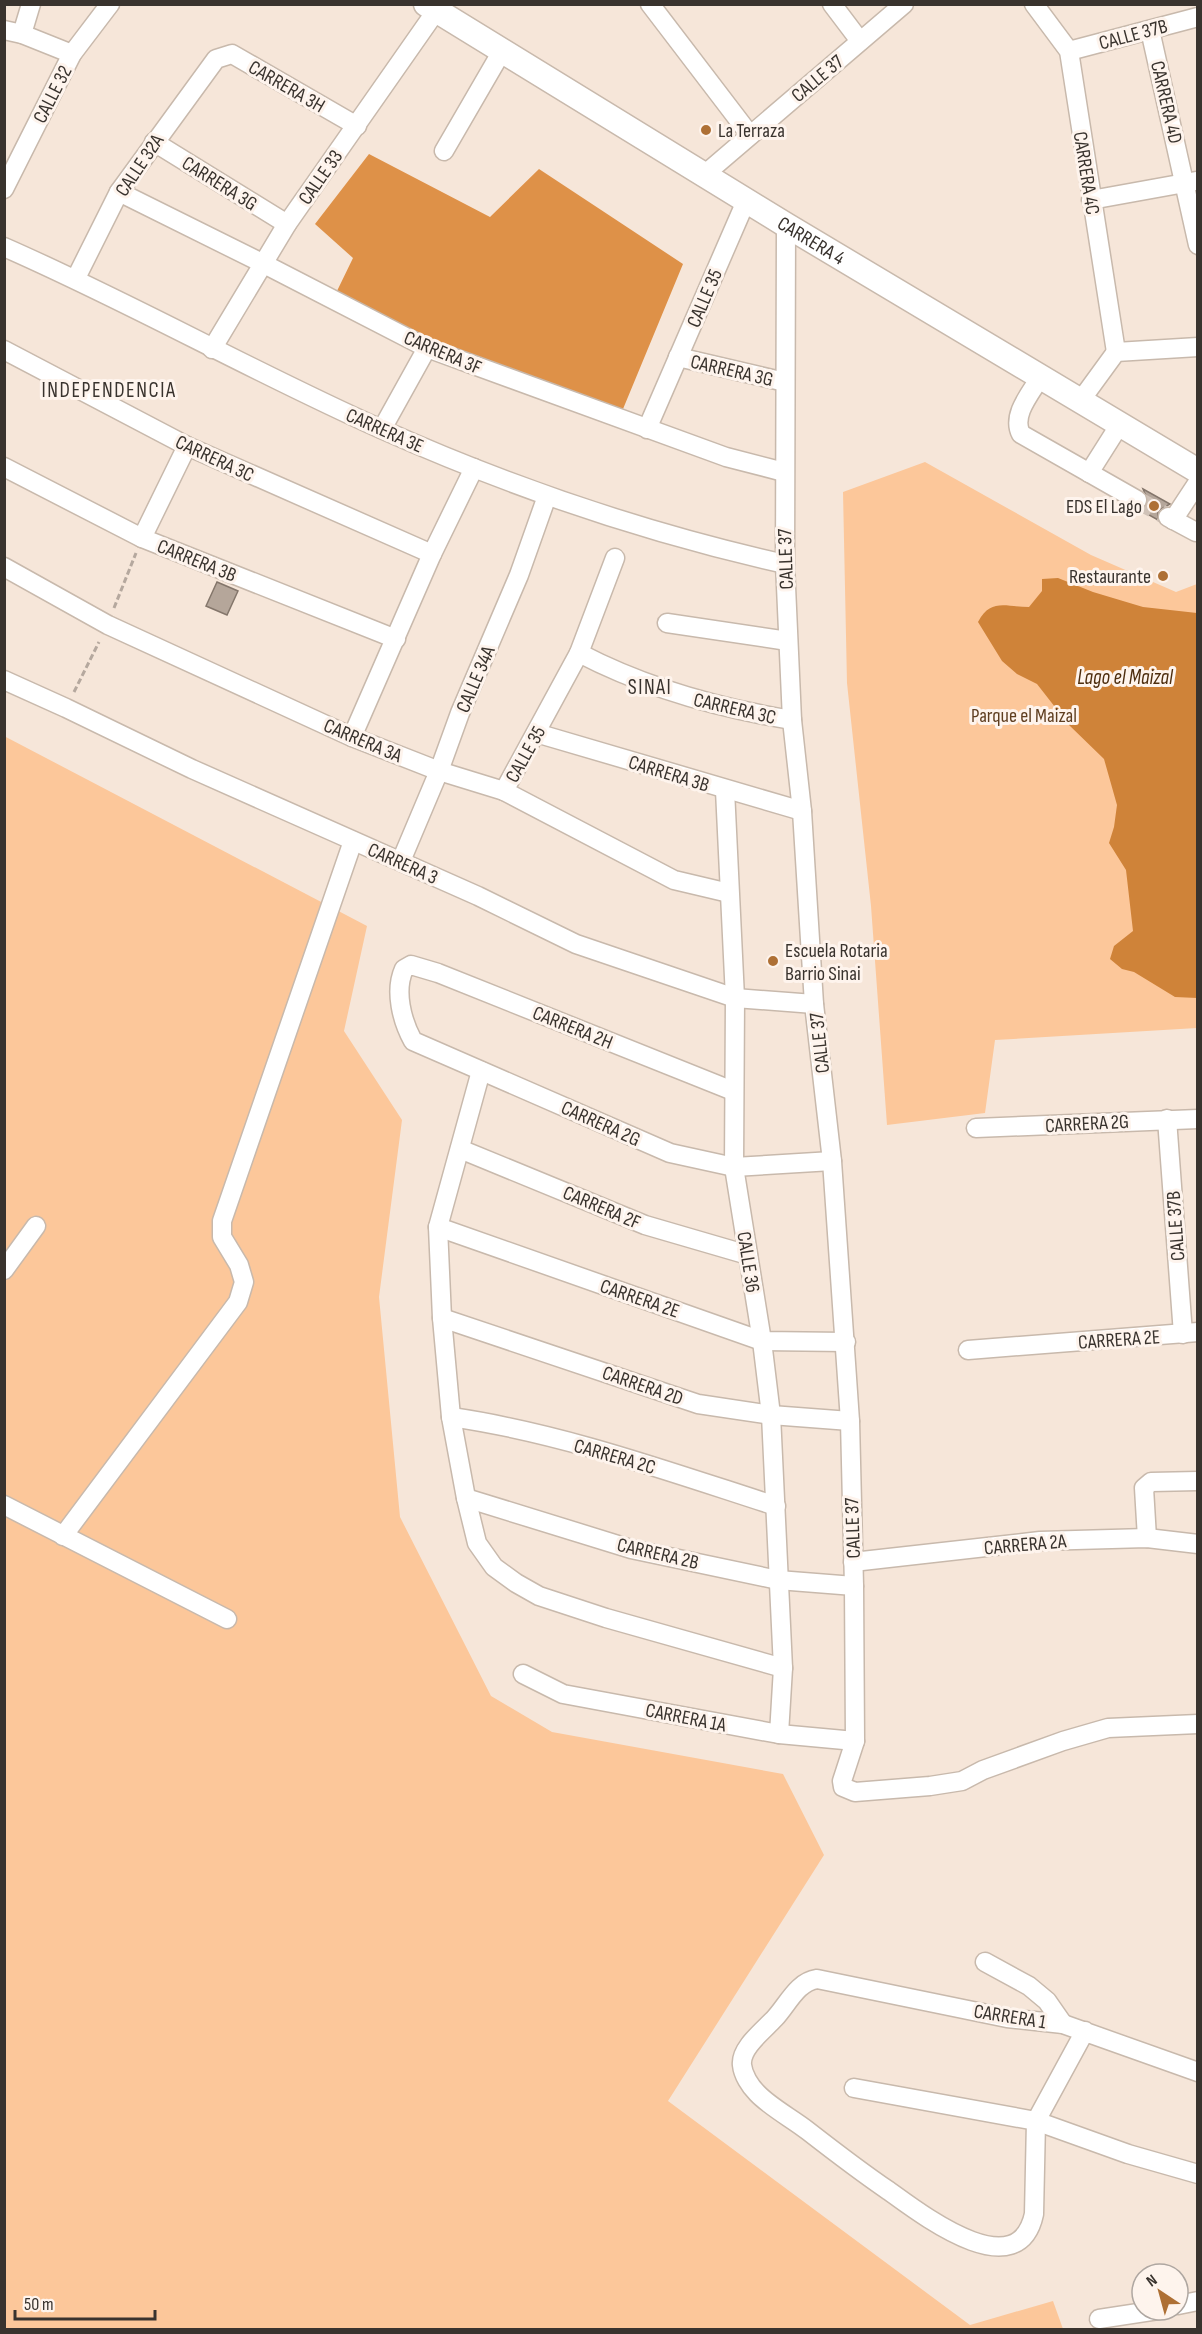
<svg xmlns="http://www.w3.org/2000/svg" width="1202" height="2334" font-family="'Sofia Sans Condensed',sans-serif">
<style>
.green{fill:#fcc79a}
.forest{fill:#de9148}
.water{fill:#cf8339}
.building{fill:#b5a69a;stroke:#84766b;stroke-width:1.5}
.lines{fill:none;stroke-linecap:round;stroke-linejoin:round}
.minor-tunnel{stroke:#d0c2b7;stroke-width:18;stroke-dasharray:18 9;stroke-linecap:butt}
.minor-casing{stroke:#c8b9ac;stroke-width:21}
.major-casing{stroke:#c8b9ac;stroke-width:27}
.path{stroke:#b5a89e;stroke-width:3;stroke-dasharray:6 3;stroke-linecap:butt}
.minor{stroke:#fff;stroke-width:18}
.major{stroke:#fff;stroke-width:24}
.poi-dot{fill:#ae7035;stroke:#fef4ed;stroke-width:2}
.labels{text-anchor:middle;stroke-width:6;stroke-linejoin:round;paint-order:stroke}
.street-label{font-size:20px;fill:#39332e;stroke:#fef4ed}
.poi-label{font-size:20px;fill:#39332e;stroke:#fef4ed;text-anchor:start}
.park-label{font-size:20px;fill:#5f3e20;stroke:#fef4ed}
.neighbourhood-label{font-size:21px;letter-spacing:1.5px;fill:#39332e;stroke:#fef4ed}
.water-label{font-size:21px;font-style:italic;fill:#4e2e0f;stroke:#fef4ed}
</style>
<rect width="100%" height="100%" fill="#f6e6d9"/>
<g class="green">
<path d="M 925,462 L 1091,555 L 1176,592 L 1197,584 L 1197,1028 L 995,1040 L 985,1113 L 887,1125 L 871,906 L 847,683 L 843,492 Z"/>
<path d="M 4,736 L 367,926 L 344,1031 L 402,1120 L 379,1297 L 400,1517 L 491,1696 L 552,1732 L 783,1774 L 824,1855 L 668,2101 L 970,2325 L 1053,2301 L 1063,2329 L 5,2329 Z"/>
</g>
<path class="forest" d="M 369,154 L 490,217 L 539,169 L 683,264 L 623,409 L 430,340 L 337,291 L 353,258 L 315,224 Z"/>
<path class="water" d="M 1058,578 L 1093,592 L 1143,607 L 1197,613 L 1197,998 L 1175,997 L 1134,972 L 1122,969 L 1110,959 L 1114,946 L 1133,931 L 1126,870 L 1109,843 L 1114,827 L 1117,805 L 1104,759 L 1069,725 L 1037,684 L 1017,674 L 1002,661 L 978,622 C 991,598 1005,607 1029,607 L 1042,591 L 1042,579 Z"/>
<g class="building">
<path d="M 1143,489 L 1170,504 L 1158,511 L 1158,520 L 1140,510 L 1146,506 L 1148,501 Z"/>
<path d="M 217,582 L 238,591 L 227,615 L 206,606 Z"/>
</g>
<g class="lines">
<path class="minor-tunnel" d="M 1137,500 L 1168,517"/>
<g class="minor-casing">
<g id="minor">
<path d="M 650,4 L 750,135"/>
<path d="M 832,4 L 860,41"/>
<path d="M 1034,4 L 1069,51 L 1116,352"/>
<path d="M 4,30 L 22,34 L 72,54"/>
<path d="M 1150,30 L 1198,245"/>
<path d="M 22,34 L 31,4"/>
<path d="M 1069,51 L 1198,17"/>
<path d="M 154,142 L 287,224"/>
<path d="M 444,151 L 502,51"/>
<path d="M 704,175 L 904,4"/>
<path d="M 4,189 L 72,54 L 110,4"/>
<path d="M 119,192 L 264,264 L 427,348 L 726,457 L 784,472"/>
<path d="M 1091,200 L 1196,181"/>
<path d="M 786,225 L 785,564 L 792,720 L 802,811 L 814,1004 L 832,1161 L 850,1421 L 854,1586 L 855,1741 L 842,1781 L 843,1787 L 855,1792 L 930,1786 L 962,1781 L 983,1770 L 1063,1741 L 1108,1728 L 1198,1724"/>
<path d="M 4,247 C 132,303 253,372 381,429 C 511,487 646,533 785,564"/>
<path d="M 76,278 L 119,192 L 216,59 L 232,54 L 357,126"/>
<path d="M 212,349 L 287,224 L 436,11"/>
<path d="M 4,350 L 187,446 L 432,554"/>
<path d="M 678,357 L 785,382"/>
<path d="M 1041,376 C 1031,393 1011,415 1021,434 L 1137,500"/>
<path d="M 1081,400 L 1116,352 L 1198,347"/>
<path d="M 382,429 L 427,348"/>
<path d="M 647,429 L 746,201"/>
<path d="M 4,467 L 142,538 L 396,639"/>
<path d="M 1089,473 L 1120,424"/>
<path d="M 1168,517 L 1196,532"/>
<path d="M 1173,520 L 1198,482"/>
<path d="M 142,538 L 187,446"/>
<path d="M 4,567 L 108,625 L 352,737 L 439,771 L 504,791 L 674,880 L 729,893"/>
<path d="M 667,623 L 788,641"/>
<path d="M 579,653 C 646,688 718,708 792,720"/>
<path d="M 4,680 L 66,708 L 192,769 L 478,896 L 576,944 L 735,998 L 814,1004"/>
<path d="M 536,733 L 802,811"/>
<path d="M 352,737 L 432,554 L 474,468"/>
<path d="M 725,790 L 735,998 L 734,1167 L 762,1341 L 771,1415 L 783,1668 L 779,1734"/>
<path d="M 504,791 L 579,653 L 615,558"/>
<path d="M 401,861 L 439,771 L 460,713 L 519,575 L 547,496"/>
<path d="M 481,1071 L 438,1227 L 442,1318 L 451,1417 L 466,1498 L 477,1543 L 494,1567 L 516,1583 L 539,1596 L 606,1618 L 783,1668"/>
<path d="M 733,1091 L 438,973 L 411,965 L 404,969 C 394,991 402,1021 413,1041 L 670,1153 L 734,1167 L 832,1161"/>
<path d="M 1167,1119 L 1183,1334"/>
<path d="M 976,1128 L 1198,1119"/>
<path d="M 460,1149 L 645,1225 L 748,1255"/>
<path d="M 438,1227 L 762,1341 L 846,1342"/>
<path d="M 4,1270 L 36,1226"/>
<path d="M 442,1318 L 698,1404 L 771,1415 L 850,1421"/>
<path d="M 968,1350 L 1198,1332"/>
<path d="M 451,1417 C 562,1433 670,1472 776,1506"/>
<path d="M 466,1498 L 631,1549 L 778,1580 L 854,1586"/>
<path d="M 4,1505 L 227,1619"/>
<path d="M 63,1536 L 238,1302 L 244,1282 L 239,1265 L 222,1237 L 222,1221 L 353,841"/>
<path d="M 1147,1538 L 1144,1488 L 1151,1482 L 1198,1481"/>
<path d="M 853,1562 L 1040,1541 L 1147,1538 L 1198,1544"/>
<path d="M 523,1674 L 563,1694 L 779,1734 L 855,1741"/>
<path d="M 985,1962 L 1029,1986 L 1047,2001 L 1063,2024"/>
<path d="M 1085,2031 L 1036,2121 L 1034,2214 C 1018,2289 921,2214 889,2191 C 861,2172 835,2152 808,2131 C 793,2119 770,2107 757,2093 C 750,2086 743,2075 742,2065 C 740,2048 764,2030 775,2018 C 788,2004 797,1982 817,1979 L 1007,2018 L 1063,2024 L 1198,2072"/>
<path d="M 854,2088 L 1036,2121 L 1128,2154 L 1198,2174"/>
<path d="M 1178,2305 L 1198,2301"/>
<path d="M 1099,2319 L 1158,2310"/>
</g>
</g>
<g class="major-casing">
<g id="major">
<path id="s1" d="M 426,4 L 786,225 L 1198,471"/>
</g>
</g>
<g class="path">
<path d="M 114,608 L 136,553"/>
<path d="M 74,692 L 99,642"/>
</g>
<use href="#minor" class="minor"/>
<use href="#major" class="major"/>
</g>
<g class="poi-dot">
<circle cx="706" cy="130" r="6"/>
<circle cx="1154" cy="506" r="6"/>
<circle cx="1163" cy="576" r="6"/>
<circle cx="773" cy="961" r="6"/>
</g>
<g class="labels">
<g class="street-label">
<text transform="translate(1133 34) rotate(-15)" y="7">CALLE 37B</text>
<text transform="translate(817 78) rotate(-40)" y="7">CALLE 37</text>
<text transform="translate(287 86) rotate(30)" y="7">CARRERA 3H</text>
<text transform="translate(52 94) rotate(-63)" y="7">CALLE 32</text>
<text transform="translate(1167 102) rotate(77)" y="7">CARRERA 4D</text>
<text transform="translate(139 165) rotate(-56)" y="7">CALLE 32A</text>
<text transform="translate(1087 173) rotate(81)" y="7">CARRERA 4C</text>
<text transform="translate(320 177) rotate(-55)" y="7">CALLE 33</text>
<text transform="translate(220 183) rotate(32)" y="7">CARRERA 3G</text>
<text dy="7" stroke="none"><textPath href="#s1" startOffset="452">CARRERA 4</textPath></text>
<text transform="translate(704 298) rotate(-67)" y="7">CALLE 35</text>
<text transform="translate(443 352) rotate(23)" y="7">CARRERA 3F</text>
<text transform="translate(732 370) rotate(13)" y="7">CARRERA 3G</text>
<text transform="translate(385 430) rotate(24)" y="7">CARRERA 3E</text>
<text transform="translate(215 458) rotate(25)" y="7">CARRERA 3C</text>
<text transform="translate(785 559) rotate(-92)" y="7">CALLE 37</text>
<text transform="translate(197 560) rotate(22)" y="7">CARRERA 3B</text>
<text transform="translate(475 679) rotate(-67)" y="7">CALLE 34A</text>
<text transform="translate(735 708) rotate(13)" y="7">CARRERA 3C</text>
<text transform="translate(363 740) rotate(23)" y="7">CARRERA 3A</text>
<text transform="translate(525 754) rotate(-61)" y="7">CALLE 35</text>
<text transform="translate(669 773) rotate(17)" y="7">CARRERA 3B</text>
<text transform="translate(403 863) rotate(24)" y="7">CARRERA 3</text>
<text transform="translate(573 1027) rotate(22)" y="7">CARRERA 2H</text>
<text transform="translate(819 1043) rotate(-96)" y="7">CALLE 37</text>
<text transform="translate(601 1123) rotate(24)" y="7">CARRERA 2G</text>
<text transform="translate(1087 1123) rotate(-3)" y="7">CARRERA 2G</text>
<text transform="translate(602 1207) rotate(23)" y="7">CARRERA 2F</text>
<text transform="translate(1175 1226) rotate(-94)" y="7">CALLE 37B</text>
<text transform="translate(749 1262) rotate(81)" y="7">CALLE 36</text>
<text transform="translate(640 1298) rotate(19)" y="7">CARRERA 2E</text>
<text transform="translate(1119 1339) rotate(-4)" y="7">CARRERA 2E</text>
<text transform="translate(643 1385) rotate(19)" y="7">CARRERA 2D</text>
<text transform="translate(615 1456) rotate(16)" y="7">CARRERA 2C</text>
<text transform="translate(852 1528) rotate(-92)" y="7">CALLE 37</text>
<text transform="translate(1025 1544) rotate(-5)" y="7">CARRERA 2A</text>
<text transform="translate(658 1553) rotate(13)" y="7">CARRERA 2B</text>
<text transform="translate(686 1717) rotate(11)" y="7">CARRERA 1A</text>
<text transform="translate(1010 2016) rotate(9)" y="7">CARRERA 1</text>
</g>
<g class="poi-label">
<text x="718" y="137">La Terraza</text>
<text x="1142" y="513" text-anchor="end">EDS El Lago</text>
<text x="1151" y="583" text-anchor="end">Restaurante</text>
<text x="785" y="957">Escuela Rotaria<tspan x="785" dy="23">Barrio Sinai</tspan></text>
</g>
<g class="park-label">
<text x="1024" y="722">Parque el Maizal</text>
</g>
<g class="neighbourhood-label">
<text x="109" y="397">INDEPENDENCIA</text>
<text x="650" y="694">SINAI</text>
</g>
<g class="water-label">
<text x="1125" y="684">Lago el Maizal</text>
</g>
</g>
<rect width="1202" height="2334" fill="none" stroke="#39332e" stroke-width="12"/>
<g transform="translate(1160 2292) rotate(324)"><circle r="28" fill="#fef4ed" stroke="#afa7a1" stroke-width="1.5"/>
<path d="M0-4.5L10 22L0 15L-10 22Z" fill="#ae7035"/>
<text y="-9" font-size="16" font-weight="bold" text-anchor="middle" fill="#39332e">N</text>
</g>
<path d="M15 2310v9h140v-9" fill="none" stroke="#39332e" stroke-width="3"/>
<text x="24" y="2310" font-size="18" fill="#39332e" stroke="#fef4ed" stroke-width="4.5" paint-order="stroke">50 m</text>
</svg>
